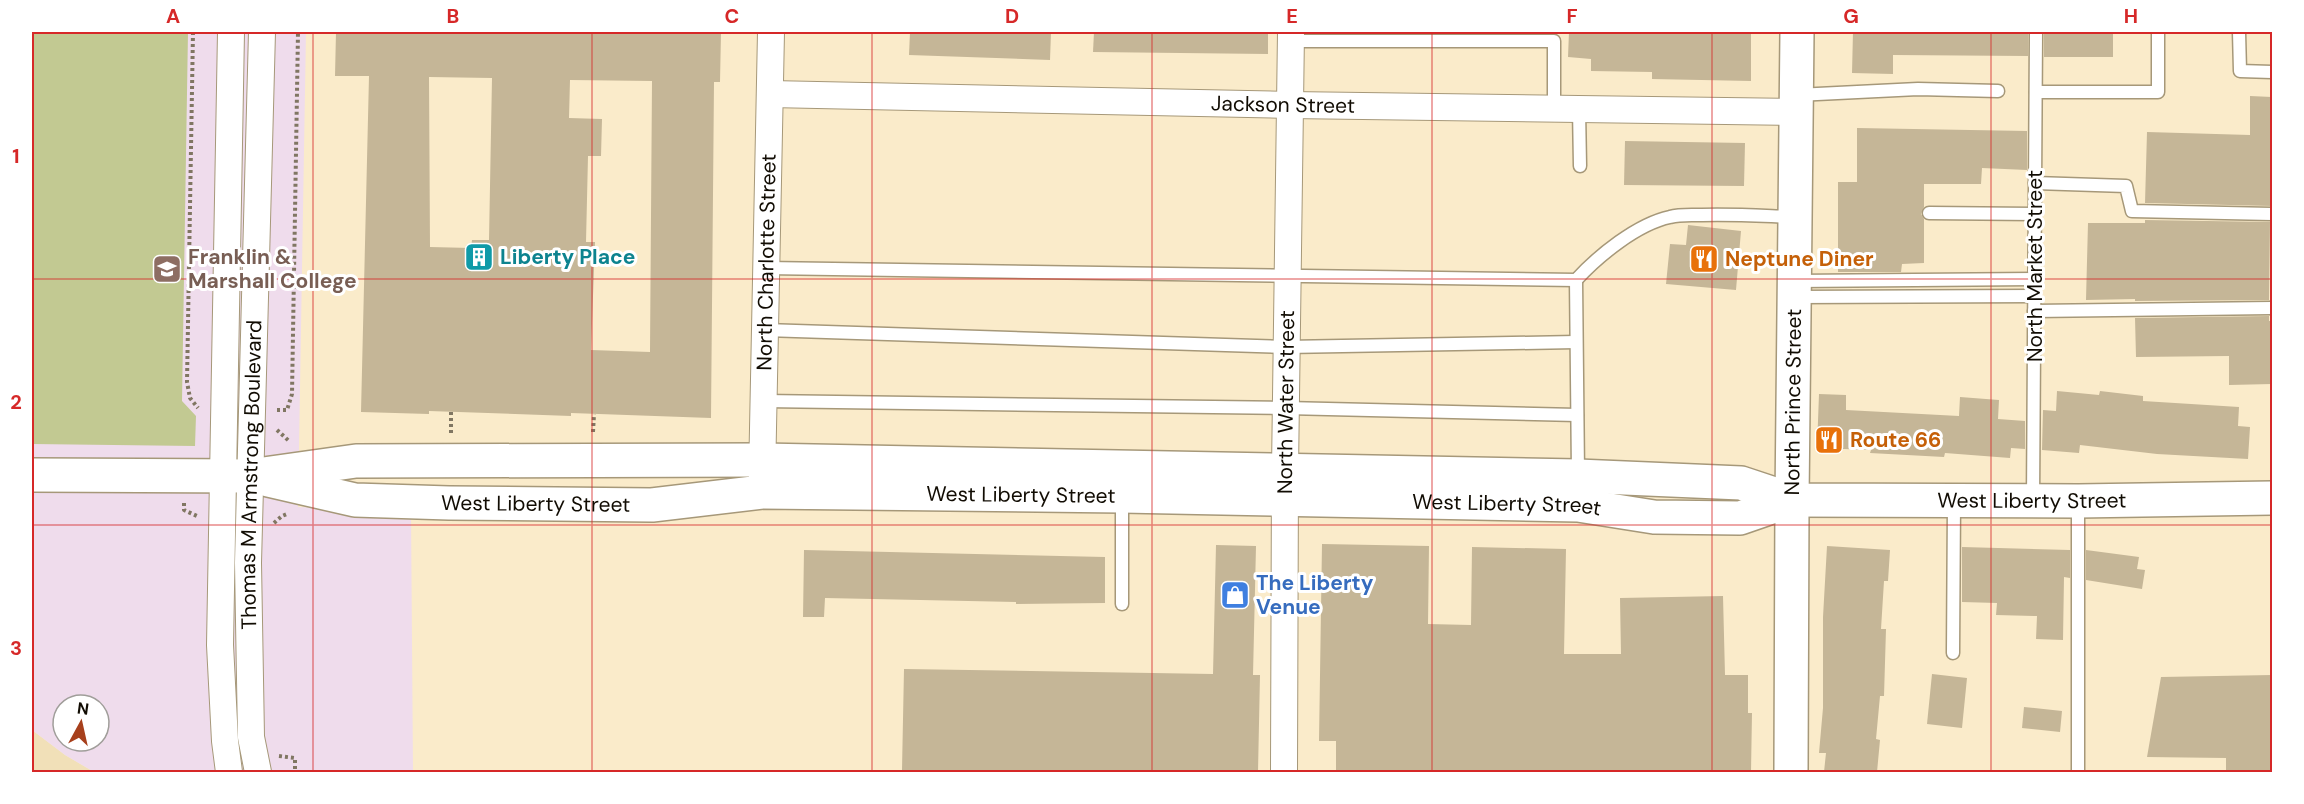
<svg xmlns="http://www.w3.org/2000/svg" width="2304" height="804" font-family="'DM Sans',sans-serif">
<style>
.built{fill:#f1e0b8}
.education{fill:#efdcec;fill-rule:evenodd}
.green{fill:#c2c992}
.building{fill:#c5b697;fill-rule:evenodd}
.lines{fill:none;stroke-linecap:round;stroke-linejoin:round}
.lane-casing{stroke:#a69879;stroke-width:15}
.street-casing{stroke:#a69879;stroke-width:28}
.secondary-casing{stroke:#a69879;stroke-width:36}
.highway-casing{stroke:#a69879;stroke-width:36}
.path{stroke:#807662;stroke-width:4;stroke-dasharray:3 3;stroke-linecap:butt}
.lane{stroke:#fff;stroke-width:12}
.street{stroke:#fff;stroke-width:26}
.secondary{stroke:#fff;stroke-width:33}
.highway{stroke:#fff;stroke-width:33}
.grid{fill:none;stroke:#d62828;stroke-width:1.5;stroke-opacity:0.55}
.labels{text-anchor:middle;stroke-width:6;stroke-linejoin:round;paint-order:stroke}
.street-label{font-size:21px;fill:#110c03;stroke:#fff}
.education-label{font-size:21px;font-weight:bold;fill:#785e54;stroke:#fff;text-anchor:start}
.culture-label{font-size:21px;font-weight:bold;fill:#0d838f;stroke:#fff;text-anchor:start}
.food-label{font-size:21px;font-weight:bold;fill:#c56008;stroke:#fff;text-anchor:start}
.shop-label{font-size:21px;font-weight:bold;fill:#366cbe;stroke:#fff;text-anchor:start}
.neatline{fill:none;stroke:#d62828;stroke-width:2}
.grid-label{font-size:20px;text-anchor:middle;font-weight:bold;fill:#d62828}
</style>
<rect width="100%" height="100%" fill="#faebca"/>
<path class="built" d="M 32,730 L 65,755 L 94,772 L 32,772 Z"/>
<path class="education" d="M 32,32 L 306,32 L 298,507 L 411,511 L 413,772 L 94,772 L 65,755 L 32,730 ZM 63,705 L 99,705 L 99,741 L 63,741 Z"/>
<path class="green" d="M 32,32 L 188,32 L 182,401 L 196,416 L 195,446 L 32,444 Z"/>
<g class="building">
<path d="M 336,32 L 721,32 L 720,82 L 714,82 L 711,418 L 571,413 L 571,416 L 429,411 L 429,414 L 361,412 L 369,76 L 335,76 ZM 429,77 L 492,78 L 489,240 L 472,240 L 471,248 L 430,247 ZM 570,80 L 652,81 L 650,352 L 591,350 L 595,242 L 586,242 L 588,156 L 601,156 L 602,119 L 569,118 Z"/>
<path d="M 910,32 L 1051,32 L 1050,60 L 909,55 Z"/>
<path d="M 1094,32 L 1268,32 L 1268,54 L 1093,52 Z"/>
<path d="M 1569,32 L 1751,32 L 1751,81 L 1652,79 L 1652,72 L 1591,71 L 1591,59 L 1568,57 Z"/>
<path d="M 1853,32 L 2028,32 L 2028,56 L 1893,55 L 1893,74 L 1852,73 Z"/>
<rect x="2044" y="32" width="69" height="25"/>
<path d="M 2250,96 L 2272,97 L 2272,206 L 2145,203 L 2147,132 L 2250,135 Z"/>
<path d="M 1857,128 L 2027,131 L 2027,170 L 1982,168 L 1981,184 L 1924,184 L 1924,207 L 1921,214 L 1924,219 L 1924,263 L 1902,264 L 1901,272 L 1838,272 L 1838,182 L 1857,182 Z"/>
<path d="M 1625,141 L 1745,143 L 1744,186 L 1624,185 Z"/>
<path d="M 2145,220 L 2270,222 L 2269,300 L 2135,301 L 2135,299 L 2086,300 L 2088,223 L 2145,223 Z"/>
<path d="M 1688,225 L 1741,231 L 1736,290 L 1666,284 L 1670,244 L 1686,245 Z"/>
<path d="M 2269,316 L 2269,321 L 2272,321 L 2272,384 L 2229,385 L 2229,356 L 2136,357 L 2135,318 Z"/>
<path d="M 2057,391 L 2099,395 L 2100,391 L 2143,396 L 2143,401 L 2239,407 L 2238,426 L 2250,427 L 2248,459 L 2157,454 L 2080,445 L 2079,453 L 2042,450 L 2043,410 L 2056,411 Z"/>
<path d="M 1819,394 L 1846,395 L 1846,410 L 1959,416 L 1960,397 L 1999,400 L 1998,419 L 2025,421 L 2025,449 L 2011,448 L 2010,458 L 1945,453 L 1944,457 L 1870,453 L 1871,450 L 1817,448 Z"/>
<path d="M 1322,544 L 1429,546 L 1428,624 L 1471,625 L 1472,547 L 1566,549 L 1564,654 L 1621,654 L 1620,598 L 1723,596 L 1725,675 L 1748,675 L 1748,713 L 1752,713 L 1751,772 L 1336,772 L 1336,741 L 1319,741 Z"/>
<path d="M 1216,545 L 1256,546 L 1253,675 L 1260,675 L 1258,772 L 988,772 L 902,770 L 904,669 L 1213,674 Z"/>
<path d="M 1827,546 L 1890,550 L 1888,581 L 1884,581 L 1881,629 L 1886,629 L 1884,696 L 1880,696 L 1876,739 L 1880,740 L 1877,772 L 1824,772 L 1826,753 L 1819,753 L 1823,708 L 1823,617 Z"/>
<path d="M 1962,547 L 2070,550 L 2070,578 L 2064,577 L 2063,640 L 2036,639 L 2037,616 L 1996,615 L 1997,603 L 1962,602 Z"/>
<path d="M 804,550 L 1105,557 L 1105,603 L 1016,604 L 1016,602 L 825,598 L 824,617 L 803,617 Z"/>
<path d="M 2086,550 L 2139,557 L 2137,569 L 2145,570 L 2142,589 L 2086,580 Z"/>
<path d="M 1932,674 L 1967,678 L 1962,728 L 1927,724 Z"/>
<path d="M 2272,675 L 2272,772 L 2226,772 L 2226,758 L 2147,757 L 2161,677 Z"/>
<path d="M 2024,707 L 2062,711 L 2060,732 L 2022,728 Z"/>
</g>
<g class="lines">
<g class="lane-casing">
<g id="lane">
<path d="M 2239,32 L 2240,71 L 2272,72"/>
<path d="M 1291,41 L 1554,41 L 1554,109"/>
<path d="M 2036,92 L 2158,92 L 2158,32"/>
<path d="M 1797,95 L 1918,89 L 1998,91"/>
<path d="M 1579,109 L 1580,166"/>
<path d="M 2035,183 L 2126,186 L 2132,211 L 2272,214"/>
<path d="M 1929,213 L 2035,214"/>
<path d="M 766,268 L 1576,280 C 1598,256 1637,224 1670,217 C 1680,214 1692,215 1702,215 C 1733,214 1764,216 1795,217"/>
<path d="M 1576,280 L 1578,474"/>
<path d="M 1795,281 L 2035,279"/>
<path d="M 1795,297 L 2034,296"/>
<path d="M 2034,311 L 2272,308"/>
<path d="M 765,330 L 1286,347 L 1576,342"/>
<path d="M 764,401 L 1286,408 L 1577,415"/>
<path d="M 1122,497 L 1122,604"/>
<path d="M 2033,500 L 2036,32"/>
<path d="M 2078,501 L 2078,772"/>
<path d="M 1953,653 L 1954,502"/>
</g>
</g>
<g class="street-casing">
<g id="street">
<path id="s1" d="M 770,94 L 1290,105 L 1795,112"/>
<path id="s2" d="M 762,478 L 771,32"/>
<path d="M 229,772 L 225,741 L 220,645 L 231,32"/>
<path id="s3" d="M 258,772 L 251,737 L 248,563 L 262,32"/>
<path id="s4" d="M 1284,772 L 1285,470 L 1291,32"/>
</g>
</g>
<g class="secondary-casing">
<g id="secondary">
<path id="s5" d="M 32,475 L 250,476 L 356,461 L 763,460 L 1578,476 L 1741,483 L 1792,500 L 2078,501 L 2272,498"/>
<path id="s6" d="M 268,480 L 355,500 L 449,503 L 652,505 L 762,492 L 1122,496 L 1578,505 L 1654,517 L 1740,518 L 1792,500"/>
</g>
</g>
<g class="highway-casing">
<g id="highway">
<path id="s7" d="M 1791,772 L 1792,500 L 1797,32"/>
</g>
</g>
<g class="path">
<path d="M 193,32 L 187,382 L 190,398 L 198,408"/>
<path d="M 277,410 L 287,410 L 292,394 L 298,32"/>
<path d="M 277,430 L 289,441"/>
<path d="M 593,432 L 594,414"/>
<path d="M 451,433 L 451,412"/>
<path d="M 184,503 L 184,510 L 197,516"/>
<path d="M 274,523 L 282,516 L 287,514"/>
<path d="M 279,756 L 295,758 L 295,772"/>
</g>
<use href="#lane" class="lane"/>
<use href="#street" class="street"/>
<use href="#secondary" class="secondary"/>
<use href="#highway" class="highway"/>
</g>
<path class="grid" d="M 313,32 L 313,772M 592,32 L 592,772M 872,32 L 872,772M 1152,32 L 1152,772M 1432,32 L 1432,772M 1712,32 L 1712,772M 1991,32 L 1991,772M 32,279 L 2272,279M 32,525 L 2272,525"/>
<defs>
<g id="building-square" transform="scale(1.5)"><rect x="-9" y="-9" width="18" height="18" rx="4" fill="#0f9aa8" stroke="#fff"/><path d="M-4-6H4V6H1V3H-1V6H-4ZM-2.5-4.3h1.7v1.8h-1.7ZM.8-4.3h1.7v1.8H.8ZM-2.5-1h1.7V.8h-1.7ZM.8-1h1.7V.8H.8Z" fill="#fff"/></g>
<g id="restaurant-square" transform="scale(1.5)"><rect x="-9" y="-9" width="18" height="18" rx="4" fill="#e8710a" stroke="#fff"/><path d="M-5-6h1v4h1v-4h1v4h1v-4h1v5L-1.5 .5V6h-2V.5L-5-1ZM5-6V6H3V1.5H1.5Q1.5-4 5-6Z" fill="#fff"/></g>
<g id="university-square" transform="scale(1.5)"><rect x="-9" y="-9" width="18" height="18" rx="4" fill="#8d6e63" stroke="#fff"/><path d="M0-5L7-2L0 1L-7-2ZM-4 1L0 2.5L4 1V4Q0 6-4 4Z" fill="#fff"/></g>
<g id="shop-square" transform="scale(1.5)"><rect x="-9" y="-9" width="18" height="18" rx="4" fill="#3f7fe0" stroke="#fff"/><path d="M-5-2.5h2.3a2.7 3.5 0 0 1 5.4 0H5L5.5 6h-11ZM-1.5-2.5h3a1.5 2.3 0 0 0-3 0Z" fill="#fff"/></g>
</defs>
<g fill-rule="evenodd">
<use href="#building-square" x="479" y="257"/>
<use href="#restaurant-square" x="1704" y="259"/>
<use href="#university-square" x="167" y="269"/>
<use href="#restaurant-square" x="1829" y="440"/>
<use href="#shop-square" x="1235" y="595"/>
</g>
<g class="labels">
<g class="street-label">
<text dy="7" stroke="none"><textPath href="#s1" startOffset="513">Jackson Street</textPath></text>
<text dy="7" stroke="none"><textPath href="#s2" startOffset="216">North Charlotte Street</textPath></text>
<text transform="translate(2035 266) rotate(-90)" y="7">North Market Street</text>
<text dy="7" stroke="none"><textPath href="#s4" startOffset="370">North Water Street</textPath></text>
<text dy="7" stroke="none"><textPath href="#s7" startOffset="370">North Prince Street</textPath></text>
<text dy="7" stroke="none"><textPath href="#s3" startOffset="298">Thomas M Armstrong Boulevard</textPath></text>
<text dy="7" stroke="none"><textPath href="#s6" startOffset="756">West Liberty Street</textPath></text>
<text dy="7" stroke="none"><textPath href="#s5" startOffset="2004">West Liberty Street</textPath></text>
<text dy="7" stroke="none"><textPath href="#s6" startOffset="270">West Liberty Street</textPath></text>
<text dy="7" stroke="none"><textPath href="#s6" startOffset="1242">West Liberty Street</textPath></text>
</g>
<g class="education-label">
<text x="188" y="264">Franklin &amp;<tspan x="188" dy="24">Marshall College</tspan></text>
</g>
<g class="culture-label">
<text x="500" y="264">Liberty Place</text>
</g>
<g class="food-label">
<text x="1725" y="266">Neptune Diner</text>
<text x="1850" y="447">Route 66</text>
</g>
<g class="shop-label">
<text x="1256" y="590">The Liberty<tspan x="1256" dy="24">Venue</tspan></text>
</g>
</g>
<rect width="2304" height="804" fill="none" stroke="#ffffff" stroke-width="66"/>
<g transform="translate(81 723) rotate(8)"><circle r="28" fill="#ffffff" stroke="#a09e9a" stroke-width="1.5"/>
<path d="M0-4.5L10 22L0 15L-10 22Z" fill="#a7401c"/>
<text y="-9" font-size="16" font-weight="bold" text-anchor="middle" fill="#110c03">N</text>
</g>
<rect x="33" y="33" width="2238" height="738" class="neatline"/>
<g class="grid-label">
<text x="173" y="23">A</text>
<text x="453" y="23">B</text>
<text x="732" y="23">C</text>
<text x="1012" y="23">D</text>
<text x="1292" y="23">E</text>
<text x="1572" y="23">F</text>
<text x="1851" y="23">G</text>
<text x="2131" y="23">H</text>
<text x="16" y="163">1</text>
<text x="16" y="409">2</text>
<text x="16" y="655">3</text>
</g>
</svg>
